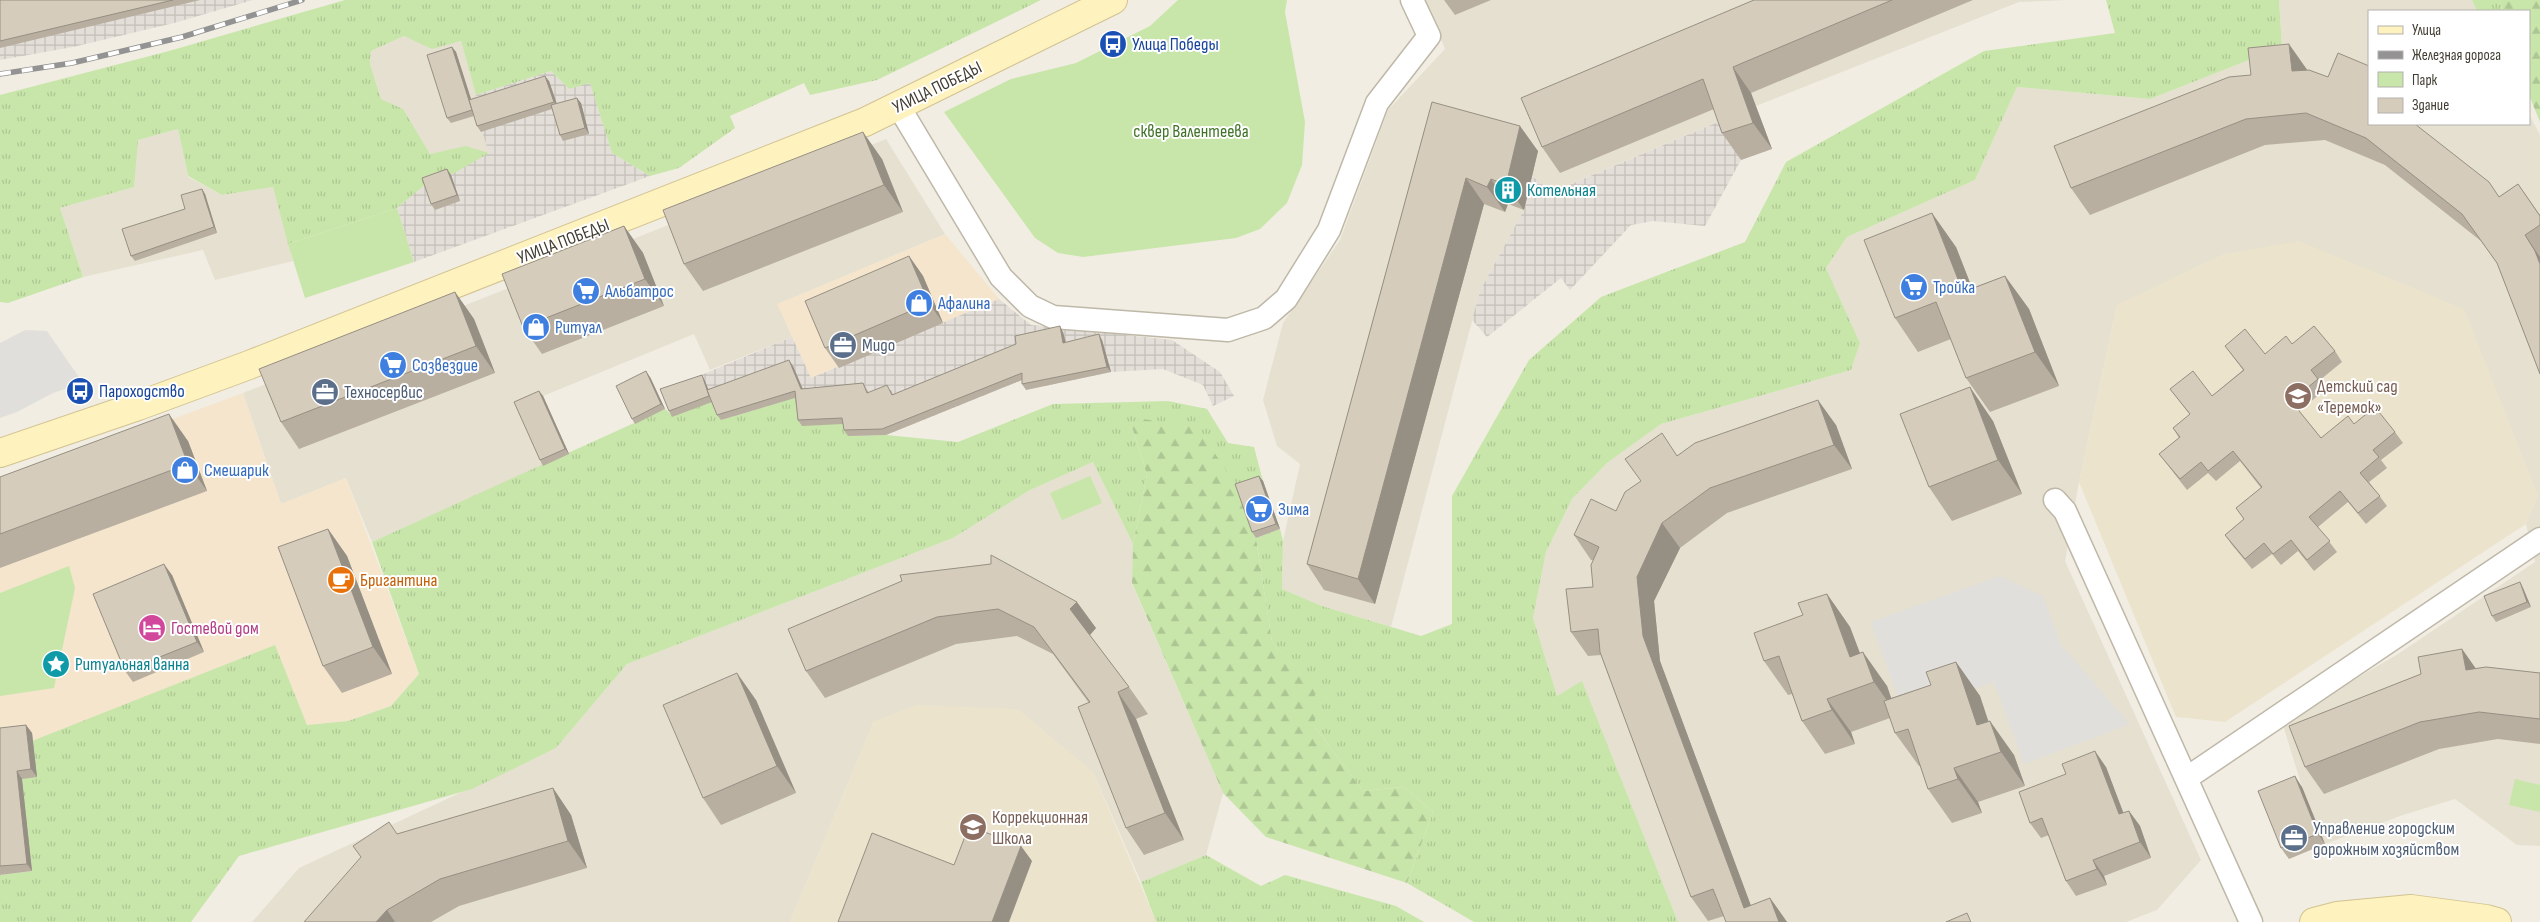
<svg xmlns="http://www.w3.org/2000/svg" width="2540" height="922" font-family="'Sofia Sans Condensed',sans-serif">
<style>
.residential{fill:#e5e0d0}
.commercial{fill:#f4e5cc}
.industrial{fill:url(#industrial-grid)}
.education{fill:#ebe3cc}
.grass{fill:url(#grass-tufts)}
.forest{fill:url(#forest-firs)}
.park{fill:#c8e6aa}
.parking{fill:#e1dfdb}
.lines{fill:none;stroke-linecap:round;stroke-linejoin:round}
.street-casing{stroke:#bfb8a8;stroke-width:25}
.secondary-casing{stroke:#d2c391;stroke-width:30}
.street{stroke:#fff;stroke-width:22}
.secondary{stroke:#fef2bf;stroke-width:28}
.rail-casing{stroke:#939393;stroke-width:5.5}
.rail{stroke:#fff;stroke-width:4;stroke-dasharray:11;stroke-linecap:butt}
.wall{fill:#b8afa1}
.shaded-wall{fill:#968f83}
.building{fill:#d6ccbb;stroke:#968f83}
.labels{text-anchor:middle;stroke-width:4;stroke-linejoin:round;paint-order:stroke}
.transit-label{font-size:18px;fill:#164399;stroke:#fff;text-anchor:start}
.street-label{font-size:18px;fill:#423d33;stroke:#fff}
.park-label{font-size:18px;fill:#407327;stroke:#fff}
.culture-label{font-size:18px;fill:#0d838f;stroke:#fff;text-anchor:start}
.shop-label{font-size:18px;fill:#366cbe;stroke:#fff;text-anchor:start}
.service-label{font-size:18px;fill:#4e5e75;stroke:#fff;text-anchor:start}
.education-label{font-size:18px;fill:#785e54;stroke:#fff;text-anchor:start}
.food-label{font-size:18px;fill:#c56008;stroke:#fff;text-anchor:start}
.hotel-label{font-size:18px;fill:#b23c85;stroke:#fff;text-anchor:start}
</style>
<defs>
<pattern id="industrial-grid" width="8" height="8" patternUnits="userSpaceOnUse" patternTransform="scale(1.25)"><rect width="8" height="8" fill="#e3ded7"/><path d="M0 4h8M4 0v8" fill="none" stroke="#c4bfb9"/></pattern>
<pattern id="grass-tufts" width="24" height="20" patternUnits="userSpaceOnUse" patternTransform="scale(1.25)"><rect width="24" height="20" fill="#c8e6aa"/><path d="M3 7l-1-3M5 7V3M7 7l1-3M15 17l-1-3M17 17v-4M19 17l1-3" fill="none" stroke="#adc693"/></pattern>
<pattern id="forest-firs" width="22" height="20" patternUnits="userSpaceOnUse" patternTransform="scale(1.25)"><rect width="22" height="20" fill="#c8e6aa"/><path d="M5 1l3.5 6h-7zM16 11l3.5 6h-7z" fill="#adc693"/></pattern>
</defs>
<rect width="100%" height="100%" fill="#f1ede2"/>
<g class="residential">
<path d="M 1425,0 L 2067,0 L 2019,2 L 1756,106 L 1551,192 L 1523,169 L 1505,212 L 1508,204 L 1524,210 L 1480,291 L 1391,627 L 1322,606 L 1282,589 L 1283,541 L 1300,464 L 1277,446 L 1263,400 L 1283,323 L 1340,240 L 1388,110 L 1445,49 Z"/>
<path d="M 2279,0 L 2472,0 L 2477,11 L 2369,11 L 2369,124 L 2529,124 L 2529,114 L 2540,135 L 2540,846 L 2517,845 L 2455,799 L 2403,815 L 2325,844 L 2302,787 L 2282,722 L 2398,654 L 2535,562 L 2526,524 L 2538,495 L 2117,305 L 2079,482 L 2065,561 L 2201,860 L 2157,910 L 2126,922 L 1973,922 L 1971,919 L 1963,922 L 1678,922 L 1582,682 L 1557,696 L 1533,618 L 1546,552 L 1572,499 L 1607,463 L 1661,424 L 1851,370 L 1860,343 L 1826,268 L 1847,237 L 1975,180 L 2017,87 L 2150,99 L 2282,47 Z"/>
<path d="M 404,36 L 432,48 L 461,41 L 476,95 L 473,105 L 489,153 L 466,147 L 430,154 L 403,110 L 381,99 L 370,64 L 371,51 Z"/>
<path d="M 178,129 L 188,177 L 222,195 L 273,187 L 293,261 L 215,280 L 203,250 L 83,277 L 60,208 L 134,187 L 137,140 Z"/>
<path d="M 886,139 L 945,234 L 778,304 L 792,337 L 710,370 L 694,334 L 543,396 L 569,454 L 372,542 L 346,478 L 281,504 L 243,393 Z"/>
<path d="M 1093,462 L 1133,544 L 1132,584 L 1223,793 L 1206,855 L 1141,882 L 1093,772 L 874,721 L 790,922 L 252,922 L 299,868 L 556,748 L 627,664 L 953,538 L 1030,490 Z"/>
</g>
<g class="commercial">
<path d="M 945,234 L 999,299 L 811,378 L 777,304 Z"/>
<path d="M 243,393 L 281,504 L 346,478 L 419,674 L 391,706 L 348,721 L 307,725 L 275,646 L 37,777 L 32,871 L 0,875 L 0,483 Z"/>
</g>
<g class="industrial">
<path d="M 0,0 L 253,0 L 174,23 L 73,47 L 0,60 Z"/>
<path d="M 551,71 L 569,89 L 590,82 L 612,153 L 650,176 L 414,262 L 397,208 L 426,184 L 489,153 L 473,105 L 476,95 Z"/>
<path d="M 1756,106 L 1772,149 L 1741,160 L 1705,226 L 1653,221 L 1631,225 L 1570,290 L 1561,278 L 1487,337 L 1472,320 L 1480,291 L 1524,210 L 1532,176 L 1552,192 Z"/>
<path d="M 999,299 L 1031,325 L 1172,340 L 1220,372 L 1234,396 L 1213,406 L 1203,385 L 1163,369 L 1111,372 L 1026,390 L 1025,379 L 886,435 L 848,436 L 672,417 L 663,391 L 792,337 L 811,378 Z"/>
</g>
<g class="education">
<path d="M 2299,241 L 2464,309 L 2538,495 L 2526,524 L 2225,722 L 2176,717 L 2079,482 L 2117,305 L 2221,255 Z"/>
<path d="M 917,705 L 1018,709 L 1093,772 L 1156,922 L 790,922 L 874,721 Z"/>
</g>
<g class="grass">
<path d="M 345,0 L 1041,0 L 877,80 L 810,95 L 804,83 L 730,116 L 735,128 L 679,168 L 650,176 L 612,153 L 590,83 L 569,89 L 551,71 L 476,95 L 461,41 L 432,49 L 404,36 L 371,51 L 370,64 L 381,99 L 403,109 L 430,154 L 466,146 L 489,153 L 451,175 L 426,184 L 397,208 L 288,244 L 273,187 L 222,195 L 188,176 L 178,129 L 138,140 L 134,187 L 60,208 L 83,277 L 8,303 L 0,302 L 0,95 L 169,51 Z"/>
<path d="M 2106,0 L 2279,0 L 2282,47 L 2150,99 L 2017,87 L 1975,180 L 1847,237 L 1826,268 L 1860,343 L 1851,370 L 1661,424 L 1607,463 L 1572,499 L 1546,552 L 1533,618 L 1557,696 L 1582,681 L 1678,922 L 1474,922 L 1407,883 L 1433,812 L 1404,787 L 1363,791 L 1315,727 L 1314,689 L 1272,642 L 1256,538 L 1280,529 L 1283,541 L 1282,589 L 1322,606 L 1421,636 L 1452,624 L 1452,496 L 1529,360 L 1601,297 L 1745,242 L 1786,162 L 1984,51 L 2115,33 Z"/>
<path d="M 2472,0 L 2500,0 L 2502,11 L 2477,11 Z"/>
<path d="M 798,397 L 846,424 L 848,436 L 886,435 L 958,442 L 1053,404 L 1168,401 L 1207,409 L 1228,443 L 1254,447 L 1263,481 L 1239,489 L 1132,427 L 1147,475 L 1133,544 L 1093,462 L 1030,490 L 953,538 L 627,664 L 556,748 L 472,789 L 239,856 L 191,922 L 0,922 L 0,875 L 32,871 L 22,779 L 32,741 L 275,645 L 307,725 L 348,721 L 391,706 L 419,674 L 372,542 L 665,409 L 673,416 L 713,401 L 721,420 Z"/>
<path d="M 1206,855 L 1261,886 L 1285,875 L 1396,906 L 1424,922 L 1156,922 L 1141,882 Z"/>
</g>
<g class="forest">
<path d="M 2500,0 L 2540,0 L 2540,122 L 2529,95 L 2529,11 L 2502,11 Z"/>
<path d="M 1143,419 L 1192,426 L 1199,430 L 1239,489 L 1256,538 L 1272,642 L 1315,689 L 1315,727 L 1363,791 L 1404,787 L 1433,812 L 1407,883 L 1266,837 L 1223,793 L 1132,583 L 1133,544 L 1147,475 L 1132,427 Z"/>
</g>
<g class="park">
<path d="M 1178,0 L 1287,0 L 1285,12 L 1305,122 L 1302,165 L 1287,203 L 1260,229 L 1236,238 L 1083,257 L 1058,253 L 1035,238 L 944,112 L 1011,79 L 1076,63 L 1150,26 Z"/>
<path d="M 397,208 L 414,262 L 305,298 L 288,244 Z"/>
<path d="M 1090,476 L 1102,503 L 1062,520 L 1050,493 Z"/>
<path d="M 69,566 L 75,588 L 54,688 L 0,696 L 0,593 Z"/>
<path d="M 2515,779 L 2540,785 L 2540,812 L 2509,805 Z"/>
</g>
<g class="parking">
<path d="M 25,330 L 47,331 L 83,383 L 53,393 L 17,412 L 0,418 L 0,343 Z"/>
<path d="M 1999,576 L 2043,596 L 2061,645 L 2130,724 L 2024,764 L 1994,682 L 1904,714 L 1871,622 Z"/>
</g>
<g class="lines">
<g class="street-casing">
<g id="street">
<path d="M 899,107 L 1001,277 L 1030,306 L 1053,317 L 1228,330 L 1264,318 L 1286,299 L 1329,230 L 1377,103 L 1429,36 L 1412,0"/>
<path d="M 2055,500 L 2065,511 L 2251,922"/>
<path d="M 2187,778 L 2540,539"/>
</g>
</g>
<g class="secondary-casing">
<g id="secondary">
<path d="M 0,453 L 138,406 L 249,365 L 865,122 L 1113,0"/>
<path d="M 2314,922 L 2337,916 L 2411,909 L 2486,919 L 2497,922"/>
</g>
</g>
<use href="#street" class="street"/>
<use href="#secondary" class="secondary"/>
<g class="rail-casing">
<path id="rail" d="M 0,74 L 72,63 L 182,37 L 302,0"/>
</g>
<use href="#rail" class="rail"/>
</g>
<g class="wall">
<path d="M 0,0 L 200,0 L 0,48 Z"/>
<path d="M 1444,0 L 1491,0 L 1455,15 Z"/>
<path d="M 1754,0 L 1973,0 L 1751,93 L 1772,149 L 1741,160 L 1722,133 L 1714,109 L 1560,173 L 1542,147 Z"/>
<path d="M 452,47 L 456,52 L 471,99 L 549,81 L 556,103 L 581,103 L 589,134 L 563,141 L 560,135 L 552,109 L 481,132 L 477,126 L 474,116 L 451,123 L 447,118 Z"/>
<path d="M 2307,70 L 2369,124 L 2499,197 L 2518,184 L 2540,215 L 2540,374 L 2497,263 L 2481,241 L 2385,165 L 2325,140 L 2265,145 L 2090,215 L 2071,188 Z"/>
<path d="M 1432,102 L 1538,151 L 1524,210 L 1508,204 L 1505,212 L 1484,204 L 1375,604 L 1324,590 L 1307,564 Z"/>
<path d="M 882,159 L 903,212 L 703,291 L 684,264 Z"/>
<path d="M 447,169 L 451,175 L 460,201 L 435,210 L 431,204 Z"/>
<path d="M 202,189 L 205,194 L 217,233 L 135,261 L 131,256 L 185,209 Z"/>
<path d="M 624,226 L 643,253 L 664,306 L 542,354 L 523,327 Z"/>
<path d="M 1956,247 L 1972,288 L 2005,276 L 2029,309 L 2059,386 L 1990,412 L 1966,378 L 1951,339 L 1918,352 L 1895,318 Z"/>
<path d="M 909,256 L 923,276 L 943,323 L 839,368 L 825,348 Z"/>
<path d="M 455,292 L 474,319 L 495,373 L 299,449 L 281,422 Z"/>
<path d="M 1063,332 L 1066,342 L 1102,340 L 1111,372 L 1026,390 L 1022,384 L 1022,380 L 886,435 L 848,436 L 844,430 L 843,424 L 802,426 L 798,420 L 795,398 L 721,420 L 717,415 L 712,402 L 672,417 L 669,411 L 702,375 L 705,381 L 708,389 L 793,366 L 803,389 L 863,383 L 869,393 L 891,390 L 893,395 Z"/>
<path d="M 2292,344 L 2335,351 L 2342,362 L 2320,380 L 2326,389 L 2299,411 L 2321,438 L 2354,424 L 2395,432 L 2403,443 L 2381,460 L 2387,468 L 2369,482 L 2387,506 L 2366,524 L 2348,502 L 2318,527 L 2337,552 L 2314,571 L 2298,551 L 2281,565 L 2272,554 L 2252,569 L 2232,545 L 2225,535 L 2244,519 L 2236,508 L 2261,488 L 2240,461 L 2216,481 L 2208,473 L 2187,490 L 2159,454 L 2179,438 L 2173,428 L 2190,415 L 2170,389 L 2212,396 L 2243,370 L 2225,346 L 2265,354 Z"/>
<path d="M 650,377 L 665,409 L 635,424 L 632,419 Z"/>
<path d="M 539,391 L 543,396 L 569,454 L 543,466 L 540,460 Z"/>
<path d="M 1993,421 L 2022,494 L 1952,521 L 1929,487 Z"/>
<path d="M 1836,425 L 1852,469 L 1727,513 L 1680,548 L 1654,601 L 1660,661 L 1751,906 L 1770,898 L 1787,922 L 1726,922 L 1724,916 L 1708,921 L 1691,897 L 1601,655 L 1588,656 L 1571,632 L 1593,587 L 1593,560 L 1591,560 L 1574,535 L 1616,511 L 1677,455 Z"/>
<path d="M 188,441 L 207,491 L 0,568 L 0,477 Z"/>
<path d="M 1263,481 L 1280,529 L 1256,538 L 1252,532 Z"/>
<path d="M 328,529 L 347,556 L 392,674 L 342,693 L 323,666 Z"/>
<path d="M 172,575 L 204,652 L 133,682 L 125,671 Z"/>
<path d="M 902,581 L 1096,628 L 1090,635 L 1129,687 L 1148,714 L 1136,719 L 1184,840 L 1144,855 L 1126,828 L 1089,703 L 1053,654 L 1017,636 L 956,644 L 825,698 L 806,671 Z"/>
<path d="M 2520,582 L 2523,588 L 2531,607 L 2496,622 L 2492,616 Z"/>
<path d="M 1827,594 L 1850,627 L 1860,653 L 1887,686 L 1891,698 L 1931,685 L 1956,662 L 1980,696 L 1988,722 L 2014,755 L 2025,786 L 1978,802 L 1982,813 L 1952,823 L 1928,789 L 1920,766 L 1919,766 L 1895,733 L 1890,718 L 1851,732 L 1855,744 L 1825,754 L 1802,721 L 1792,694 L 1788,695 L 1764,661 L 1803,615 Z"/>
<path d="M 2462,649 L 2476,669 L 2540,673 L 2540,744 L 2498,739 L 2439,749 L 2324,794 L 2305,767 L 2421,674 Z"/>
<path d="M 756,700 L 796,793 L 721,825 L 703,798 Z"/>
<path d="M 26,725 L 32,733 L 37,777 L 22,779 L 32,871 L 0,875 L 0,728 Z"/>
<path d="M 2106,767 L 2123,813 L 2129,811 L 2140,826 L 2151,858 L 2104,876 L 2107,885 L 2076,896 L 2066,881 L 2049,835 L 2041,838 L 2030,823 Z"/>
<path d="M 2302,787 L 2325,844 L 2289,859 L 2281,848 Z"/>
<path d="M 553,788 L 571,815 L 587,868 L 459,906 L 431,922 L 304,922 L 398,834 Z"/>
</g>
<g class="shaded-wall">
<path d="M 2289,44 L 2308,71 L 2292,71 Z"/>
<path d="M 452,47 L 456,52 L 476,115 L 472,110 Z"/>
<path d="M 1733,67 L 1751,93 L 1772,149 L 1753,123 Z"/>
<path d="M 545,76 L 549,81 L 558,107 L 554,102 Z"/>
<path d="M 577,98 L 581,103 L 589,134 L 585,128 Z"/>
<path d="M 1520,126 L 1538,151 L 1524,210 L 1506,185 Z"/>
<path d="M 863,132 L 882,159 L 903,212 L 884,185 Z"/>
<path d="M 447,169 L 451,175 L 460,201 L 457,195 Z"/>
<path d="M 1466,178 L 1484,204 L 1375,604 L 1358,579 Z"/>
<path d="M 1491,179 L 1508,204 L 1505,212 L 1487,187 Z"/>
<path d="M 202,189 L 205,194 L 217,233 L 214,227 Z"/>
<path d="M 1932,213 L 1956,247 L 1987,326 L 1963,292 Z"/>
<path d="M 624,226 L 643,253 L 664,306 L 645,279 Z"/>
<path d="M 2525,235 L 2540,257 L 2540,264 Z"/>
<path d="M 909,256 L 923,276 L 943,323 L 929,303 Z"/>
<path d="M 2005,276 L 2029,309 L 2059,386 L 2035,352 Z"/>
<path d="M 455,292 L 474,319 L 495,373 L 476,346 Z"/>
<path d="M 1060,326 L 1063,332 L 1067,348 L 1063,343 Z"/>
<path d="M 1099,334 L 1102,340 L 1111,372 L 1107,367 Z"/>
<path d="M 789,360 L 793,366 L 805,395 L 801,389 Z"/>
<path d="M 646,371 L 650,377 L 665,409 L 661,404 Z"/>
<path d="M 702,375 L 705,381 L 713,401 L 709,396 Z"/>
<path d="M 1970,387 L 1993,421 L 2022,494 L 1998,460 Z"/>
<path d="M 539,391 L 543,396 L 569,454 L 565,449 Z"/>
<path d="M 1818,400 L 1836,425 L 1852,469 L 1834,445 Z"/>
<path d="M 169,414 L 188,441 L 207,491 L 188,464 Z"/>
<path d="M 1259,476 L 1263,481 L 1280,529 L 1276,524 Z"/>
<path d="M 1662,523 L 1680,548 L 1654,601 L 1660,661 L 1757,922 L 1744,908 L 1643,636 L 1637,577 Z"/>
<path d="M 328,529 L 347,556 L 392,674 L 373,647 Z"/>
<path d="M 164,564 L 172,575 L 204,652 L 197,642 Z"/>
<path d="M 2520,582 L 2523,588 L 2531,607 L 2527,602 Z"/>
<path d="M 1827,594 L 1850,627 L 1871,683 L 1850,657 Z"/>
<path d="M 1077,602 L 1096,628 L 1089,636 L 1070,609 Z"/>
<path d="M 2462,649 L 2481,676 L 2466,670 Z"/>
<path d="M 1863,652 L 1887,686 L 1897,715 L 1874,682 Z"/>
<path d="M 1956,662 L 1980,696 L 1999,753 L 1977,725 Z"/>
<path d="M 737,673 L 756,700 L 796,793 L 777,766 Z"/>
<path d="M 1118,692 L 1136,719 L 1184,840 L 1165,813 Z"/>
<path d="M 1827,699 L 1851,732 L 1855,744 L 1832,710 Z"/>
<path d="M 1990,721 L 2014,755 L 2025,786 L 2001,752 Z"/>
<path d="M 26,725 L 32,733 L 37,777 L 31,769 Z"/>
<path d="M 2095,751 L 2106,767 L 2130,830 L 2119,814 Z"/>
<path d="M 1954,768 L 1978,802 L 1982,813 L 1958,779 Z"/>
<path d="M 17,771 L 22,779 L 32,871 L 27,864 Z"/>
<path d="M 2295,776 L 2302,787 L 2325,844 L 2318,834 Z"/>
<path d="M 553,788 L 571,815 L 587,868 L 568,841 Z"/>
<path d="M 2129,811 L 2140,826 L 2151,858 L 2140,842 Z"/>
<path d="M 1021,846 L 1032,861 L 1009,922 L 992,922 Z"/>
<path d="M 2093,860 L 2104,876 L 2107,885 L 2097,869 Z"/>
<path d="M 1770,898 L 1787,922 L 1779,922 Z"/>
<path d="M 387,910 L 395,922 L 376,922 Z"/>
</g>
<g class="building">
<path d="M 0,0 L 173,0 L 0,41 Z"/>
<path d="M 1754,0 L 1892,0 L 1733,67 L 1753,123 L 1722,133 L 1703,79 L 1542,147 L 1521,98 Z"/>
<path d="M 2289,44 L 2292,71 L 2309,70 L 2328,77 L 2338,53 L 2369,66 L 2369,124 L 2415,124 L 2489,182 L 2499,197 L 2518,184 L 2540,216 L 2540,225 L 2525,235 L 2535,251 L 2540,264 L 2540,374 L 2497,263 L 2462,214 L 2366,138 L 2306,113 L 2246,119 L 2071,188 L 2054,146 L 2229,77 L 2251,75 L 2248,48 Z"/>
<path d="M 452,47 L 472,110 L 447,118 L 427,55 Z"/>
<path d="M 545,76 L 554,102 L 477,126 L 469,100 Z"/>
<path d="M 577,98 L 585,128 L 560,135 L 551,105 Z"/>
<path d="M 1432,102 L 1520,126 L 1506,185 L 1491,179 L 1487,187 L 1466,178 L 1358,579 L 1307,564 Z"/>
<path d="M 863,132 L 884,185 L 684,264 L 663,210 Z"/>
<path d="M 447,169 L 457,195 L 431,204 L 422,178 Z"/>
<path d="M 202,189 L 214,227 L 131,256 L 122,229 L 185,209 L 181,195 Z"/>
<path d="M 1932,213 L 1963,292 L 2005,276 L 2035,352 L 1966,378 L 1936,302 L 1895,318 L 1864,240 Z"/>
<path d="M 624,226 L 645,279 L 523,327 L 502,274 Z"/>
<path d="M 909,256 L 929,303 L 825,348 L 805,301 Z"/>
<path d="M 455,292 L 476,346 L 281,422 L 259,369 Z"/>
<path d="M 1060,326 L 1063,343 L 1099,334 L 1107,367 L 1022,384 L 1022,373 L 882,429 L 844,430 L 842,418 L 798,420 L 795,391 L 717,415 L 707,390 L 789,360 L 801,389 L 863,383 L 867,393 L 887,385 L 892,395 L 1016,344 L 1015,336 Z"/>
<path d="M 2314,326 L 2335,351 L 2311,370 L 2318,379 L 2291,401 L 2321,438 L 2348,416 L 2354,424 L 2375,407 L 2395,432 L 2373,450 L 2379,457 L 2360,473 L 2380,496 L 2358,513 L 2340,491 L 2309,517 L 2330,541 L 2307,560 L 2291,540 L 2273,554 L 2264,543 L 2245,559 L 2225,535 L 2244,519 L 2236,508 L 2262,487 L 2233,451 L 2208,471 L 2201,462 L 2180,479 L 2159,454 L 2180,437 L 2173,428 L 2190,414 L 2170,389 L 2193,371 L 2212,396 L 2244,370 L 2225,346 L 2245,329 L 2265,354 L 2286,336 L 2292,344 Z"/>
<path d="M 646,371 L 661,404 L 632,419 L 616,386 Z"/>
<path d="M 702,375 L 709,396 L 669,411 L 660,389 Z"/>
<path d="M 1970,387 L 1998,460 L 1929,487 L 1900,414 Z"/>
<path d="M 539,391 L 565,449 L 540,460 L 514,402 Z"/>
<path d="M 1818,400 L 1834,445 L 1710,488 L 1662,523 L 1637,577 L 1643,636 L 1744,908 L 1770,898 L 1779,922 L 1726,922 L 1713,889 L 1691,897 L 1600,652 L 1598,629 L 1571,632 L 1566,589 L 1593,587 L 1591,565 L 1599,547 L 1574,535 L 1591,499 L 1616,511 L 1625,492 L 1641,481 L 1625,459 L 1662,433 L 1677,456 L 1695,443 Z"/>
<path d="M 169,414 L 188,464 L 0,534 L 0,477 Z"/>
<path d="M 1259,476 L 1276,524 L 1252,532 L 1235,484 Z"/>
<path d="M 328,529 L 373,647 L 323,666 L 278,547 Z"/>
<path d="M 991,555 L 1077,602 L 1070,609 L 1129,687 L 1118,692 L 1165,813 L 1126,828 L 1078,707 L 1090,702 L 1034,627 L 998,609 L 937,617 L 806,671 L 788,629 L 902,581 L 900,575 L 991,564 Z"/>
<path d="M 164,564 L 197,642 L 125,671 L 93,594 Z"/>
<path d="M 2520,582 L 2527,602 L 2492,616 L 2484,596 Z"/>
<path d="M 1827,594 L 1850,657 L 1863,652 L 1874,682 L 1827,699 L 1832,710 L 1802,721 L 1779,656 L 1764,661 L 1754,633 L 1803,615 L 1798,603 Z"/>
<path d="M 2462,649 L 2466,670 L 2486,667 L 2540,673 L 2540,719 L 2479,712 L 2420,722 L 2305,767 L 2289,726 L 2421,674 L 2418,657 Z"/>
<path d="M 1956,662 L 1977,725 L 1990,721 L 2001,752 L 1954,768 L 1958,779 L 1928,789 L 1908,729 L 1895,733 L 1884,701 L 1931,685 L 1926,672 Z"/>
<path d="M 737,673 L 777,766 L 703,798 L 663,705 Z"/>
<path d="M 26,725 L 31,769 L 17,771 L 27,864 L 0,866 L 0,728 Z"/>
<path d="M 2095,751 L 2119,814 L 2129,811 L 2140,842 L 2093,860 L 2097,869 L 2066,881 L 2042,818 L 2030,823 L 2019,792 L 2066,774 L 2062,764 Z"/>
<path d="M 2295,776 L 2318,834 L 2281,848 L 2258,791 Z"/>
<path d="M 553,788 L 568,841 L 440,879 L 387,910 L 376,922 L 304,922 L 361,857 L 353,846 L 389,822 L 397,834 Z"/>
<path d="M 969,826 L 1021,846 L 992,922 L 838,922 L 872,833 L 954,865 Z"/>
<path d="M 1967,913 L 1971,922 L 1946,922 Z"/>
</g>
<defs>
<g id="bus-disc" transform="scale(1.4375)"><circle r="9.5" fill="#1a4fb4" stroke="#fff"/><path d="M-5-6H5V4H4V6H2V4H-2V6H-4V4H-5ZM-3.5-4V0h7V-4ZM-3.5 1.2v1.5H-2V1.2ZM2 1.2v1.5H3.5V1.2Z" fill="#fff"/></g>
<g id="building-disc" transform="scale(1.4375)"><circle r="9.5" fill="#0f9aa8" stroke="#fff"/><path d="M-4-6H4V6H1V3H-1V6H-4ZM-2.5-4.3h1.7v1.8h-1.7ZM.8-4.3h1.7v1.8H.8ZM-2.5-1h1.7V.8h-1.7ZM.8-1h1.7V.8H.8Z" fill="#fff"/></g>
<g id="supermarket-disc" transform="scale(1.4375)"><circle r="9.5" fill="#3f7fe0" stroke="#fff"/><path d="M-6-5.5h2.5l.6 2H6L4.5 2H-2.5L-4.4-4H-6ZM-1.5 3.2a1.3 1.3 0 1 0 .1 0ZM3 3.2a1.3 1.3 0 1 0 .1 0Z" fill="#fff"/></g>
<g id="shop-disc" transform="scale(1.4375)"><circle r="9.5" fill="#3f7fe0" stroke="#fff"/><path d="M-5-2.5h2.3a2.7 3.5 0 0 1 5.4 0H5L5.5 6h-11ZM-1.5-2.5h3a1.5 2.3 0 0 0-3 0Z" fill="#fff"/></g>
<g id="office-disc" transform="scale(1.4375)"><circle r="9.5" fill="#5c6f8a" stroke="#fff"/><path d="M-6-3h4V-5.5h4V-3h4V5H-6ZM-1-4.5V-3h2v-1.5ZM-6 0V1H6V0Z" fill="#fff"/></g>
<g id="school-disc" transform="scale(1.4375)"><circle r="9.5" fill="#8d6e63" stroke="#fff"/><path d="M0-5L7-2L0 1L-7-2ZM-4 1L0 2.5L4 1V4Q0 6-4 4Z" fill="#fff"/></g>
<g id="cafe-disc" transform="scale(1.4375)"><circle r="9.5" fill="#e8710a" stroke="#fff"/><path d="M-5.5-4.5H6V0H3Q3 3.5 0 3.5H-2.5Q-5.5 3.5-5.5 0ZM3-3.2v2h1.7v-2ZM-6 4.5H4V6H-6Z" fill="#fff"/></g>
<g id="hotel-disc" transform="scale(1.4375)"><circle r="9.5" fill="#d1479c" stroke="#fff"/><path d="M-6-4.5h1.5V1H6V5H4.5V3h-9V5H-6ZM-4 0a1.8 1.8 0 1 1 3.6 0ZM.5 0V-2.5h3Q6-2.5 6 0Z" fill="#fff"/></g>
<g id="sight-disc" transform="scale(1.4375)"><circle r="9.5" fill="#0f9aa8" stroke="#fff"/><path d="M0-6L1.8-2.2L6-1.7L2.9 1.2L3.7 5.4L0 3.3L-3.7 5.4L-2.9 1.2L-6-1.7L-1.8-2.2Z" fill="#fff"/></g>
</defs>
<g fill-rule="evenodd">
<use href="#bus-disc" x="1113" y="44"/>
<use href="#building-disc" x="1508" y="190"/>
<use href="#supermarket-disc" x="1914" y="287"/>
<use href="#supermarket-disc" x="586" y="291"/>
<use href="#shop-disc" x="919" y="303"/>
<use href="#shop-disc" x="536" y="327"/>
<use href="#office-disc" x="843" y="345"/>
<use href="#supermarket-disc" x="393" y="365"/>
<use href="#bus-disc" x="80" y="391"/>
<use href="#office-disc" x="325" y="392"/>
<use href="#school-disc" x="2298" y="396"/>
<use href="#shop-disc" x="185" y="470"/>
<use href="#supermarket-disc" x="1259" y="509"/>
<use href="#cafe-disc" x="341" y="580"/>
<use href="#hotel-disc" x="152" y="628"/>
<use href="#sight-disc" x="56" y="664"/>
<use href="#school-disc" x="973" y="827"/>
<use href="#office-disc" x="2294" y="838"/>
</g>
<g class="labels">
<g class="transit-label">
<text x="1132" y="50">Улица Победы</text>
<text x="99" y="397">Пароходство</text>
</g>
<g class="street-label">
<text transform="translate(937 87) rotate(-26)" y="6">УЛИЦА ПОБЕДЫ</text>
<text transform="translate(563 241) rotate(-21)" y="6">УЛИЦА ПОБЕДЫ</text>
</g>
<g class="park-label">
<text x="1191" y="137">сквер Валентеева</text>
</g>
<g class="culture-label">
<text x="1527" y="196">Котельная</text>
<text x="75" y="670">Ритуальная ванна</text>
</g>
<g class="shop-label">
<text x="1933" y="293">Тройка</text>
<text x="605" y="297">Альбатрос</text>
<text x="938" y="309">Афалина</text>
<text x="555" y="333">Ритуал</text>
<text x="412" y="371">Созвездие</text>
<text x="204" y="476">Смешарик</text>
<text x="1278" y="515">Зима</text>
</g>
<g class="service-label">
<text x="862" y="351">Мидо</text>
<text x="344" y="398">Техносервис</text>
<text x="2313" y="834">Управление городским<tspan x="2313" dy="21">дорожным хозяйством</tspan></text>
</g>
<g class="education-label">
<text x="2317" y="392">Детский сад<tspan x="2317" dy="21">«Теремок»</tspan></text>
<text x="992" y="823">Коррекционная<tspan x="992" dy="21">Школа</tspan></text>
</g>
<g class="food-label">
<text x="360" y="586">Бригантина</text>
</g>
<g class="hotel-label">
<text x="171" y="634">Гостевой дом</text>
</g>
</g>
<rect x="2368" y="10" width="162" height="115" fill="#ffffff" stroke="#b3b1ad"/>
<rect x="2378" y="26" width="25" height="8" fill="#fef2bf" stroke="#b3b1ad"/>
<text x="2412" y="35" font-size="15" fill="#423d33">Улица</text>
<rect x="2378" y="51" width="25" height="8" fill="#939393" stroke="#b3b1ad"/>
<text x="2412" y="60" font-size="15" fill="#423d33">Железная дорога</text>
<rect x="2378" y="72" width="25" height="15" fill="#c8e6aa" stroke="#b3b1ad"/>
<text x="2412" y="85" font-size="15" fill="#423d33">Парк</text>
<rect x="2378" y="98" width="25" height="15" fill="#d6ccbb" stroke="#b3b1ad"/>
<text x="2412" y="110" font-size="15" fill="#423d33">Здание</text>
</svg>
